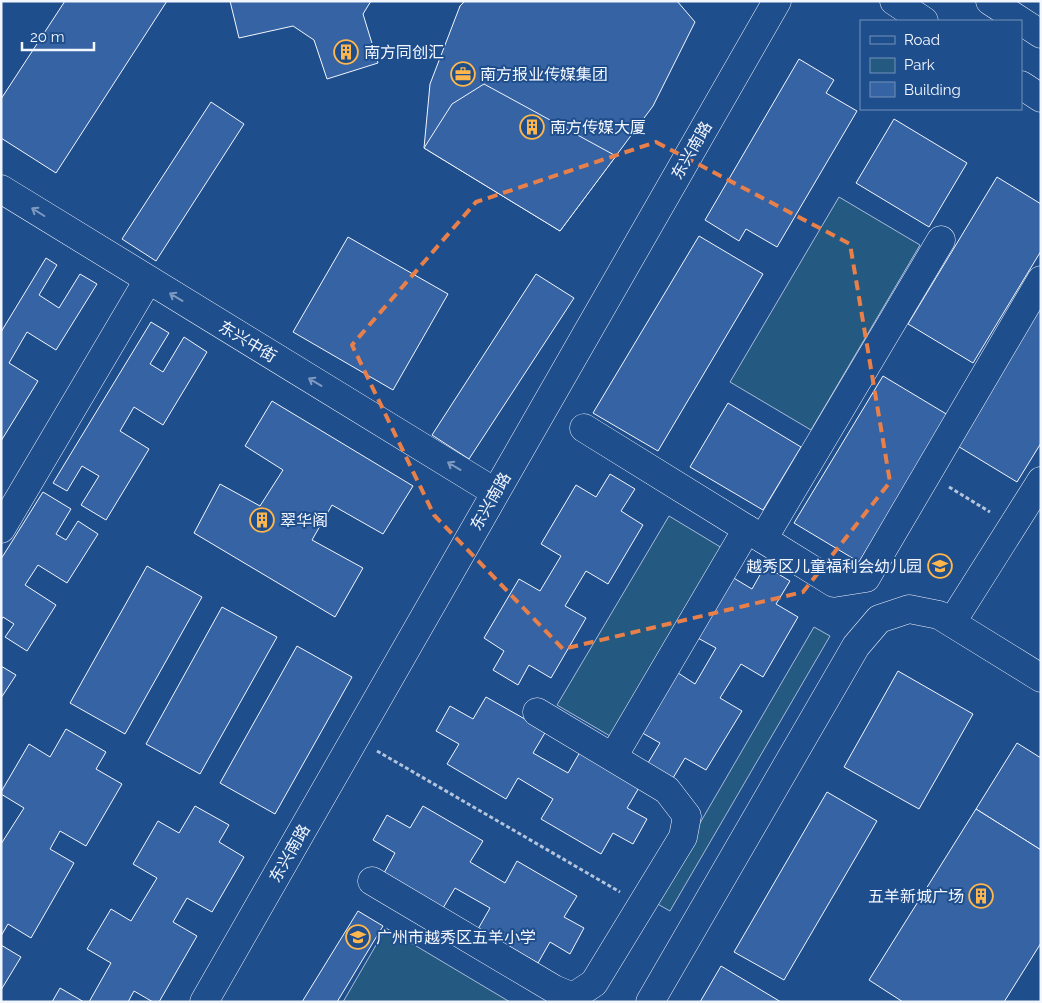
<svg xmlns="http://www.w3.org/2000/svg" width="1042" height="1003" font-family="Raleway,'Noto Sans SC',sans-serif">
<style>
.green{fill:#245a82;stroke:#a8bbd7}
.building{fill:#3563a3;stroke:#f2f6ff}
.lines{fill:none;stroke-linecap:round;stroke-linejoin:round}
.minor-casing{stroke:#f2f6ff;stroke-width:29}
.major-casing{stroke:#f2f6ff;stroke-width:29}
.highway-casing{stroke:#f2f6ff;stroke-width:29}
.path{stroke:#b3c4dc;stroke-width:3;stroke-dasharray:4 2.5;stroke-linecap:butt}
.minor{stroke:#1f4e8c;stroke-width:28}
.major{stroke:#1f4e8c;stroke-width:28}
.highway{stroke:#1f4e8c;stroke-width:28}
.oneway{stroke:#7e9ac0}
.marked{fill:none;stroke:#ea8049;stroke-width:4;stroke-dasharray:10 6;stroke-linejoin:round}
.labels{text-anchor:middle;stroke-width:4;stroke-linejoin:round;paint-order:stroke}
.poi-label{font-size:16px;fill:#f2f6ff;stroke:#1f4e8c;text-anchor:start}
.street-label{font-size:16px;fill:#f2f6ff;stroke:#1f4e8c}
</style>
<rect width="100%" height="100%" fill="#1f4e8c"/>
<g class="green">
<path d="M 839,197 L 920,245 L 811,430 L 730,382 Z"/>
<path d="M 669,516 L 722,548 L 610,736 L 557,705 Z"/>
<path d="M 814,627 L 830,636 L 670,911 L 654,902 Z"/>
<path d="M 386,928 L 510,1002 L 343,1002 Z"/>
</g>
<g class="building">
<path d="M 65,1 L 167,1 L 56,173 L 1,138 L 1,99 Z"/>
<path d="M 230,1 L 371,1 L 363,14 L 378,63 L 327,79 L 314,40 L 293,26 L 239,38 Z"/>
<path d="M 465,1 L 651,1 L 586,74 L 552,87 L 457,37 L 460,6 Z"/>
<path d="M 465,1 L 677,1 L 695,22 L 653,106 L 560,231 L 424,148 L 430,84 L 460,6 Z"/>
<path d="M 799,59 L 834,80 L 826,93 L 857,111 L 777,247 L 746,229 L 739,241 L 705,220 Z"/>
<path d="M 484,84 L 616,156 L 560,231 L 424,148 L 452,104 Z"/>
<path d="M 211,102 L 244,124 L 156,261 L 122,239 Z"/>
<path d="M 894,119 L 967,163 L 929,227 L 856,183 Z"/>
<path d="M 997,177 L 1041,204 L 1041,251 L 973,363 L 908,324 Z"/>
<path d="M 699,236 L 763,274 L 658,451 L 593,413 Z"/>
<path d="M 348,237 L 448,294 L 393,390 L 293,332 Z"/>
<path d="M 46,258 L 57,265 L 39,295 L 59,308 L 80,274 L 97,284 L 56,350 L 27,332 L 9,363 L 38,381 L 1,441 L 1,332 Z"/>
<path d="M 536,274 L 574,298 L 469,459 L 432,435 Z"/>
<path d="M 1041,304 L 1041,443 L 1017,482 L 956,445 Z"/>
<path d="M 151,322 L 169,333 L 150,364 L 163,372 L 184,337 L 207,352 L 163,425 L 134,407 L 120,431 L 149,449 L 106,520 L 81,505 L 99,476 L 82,466 L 67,491 L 53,483 Z"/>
<path d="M 883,376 L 948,415 L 859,562 L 794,523 Z"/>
<path d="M 272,401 L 413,486 L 383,534 L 332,505 L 312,540 L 363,568 L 335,617 L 194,533 L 220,484 L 260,506 L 283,470 L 245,446 Z"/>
<path d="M 728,403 L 801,447 L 763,510 L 690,467 Z"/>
<path d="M 610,474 L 635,489 L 621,511 L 643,525 L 608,584 L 586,571 L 565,606 L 586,618 L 551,678 L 529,665 L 518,685 L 493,670 L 504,651 L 484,638 L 519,579 L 540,591 L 561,556 L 541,544 L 576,485 L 596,497 Z"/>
<path d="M 43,492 L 71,509 L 56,534 L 66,540 L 78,521 L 98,534 L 67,583 L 38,565 L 25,585 L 56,605 L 27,651 L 5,637 L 14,624 L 3,617 L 1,620 L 1,559 Z"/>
<path d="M 147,566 L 202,597 L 125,734 L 70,703 Z"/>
<path d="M 765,566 L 790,581 L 776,604 L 798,617 L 763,677 L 741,664 L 720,698 L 742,711 L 706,770 L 685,758 L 673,778 L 648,763 L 660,743 L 639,731 L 675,671 L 695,684 L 716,648 L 696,637 L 732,577 L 752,589 Z"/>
<path d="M 222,607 L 277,637 L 200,774 L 146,744 Z"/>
<path d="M 297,646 L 352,677 L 275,814 L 220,783 Z"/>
<path d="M 1,666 L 16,675 L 1,698 Z"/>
<path d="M 898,671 L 973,714 L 919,809 L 844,767 Z"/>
<path d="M 486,697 L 546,731 L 533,753 L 568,773 L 580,752 L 640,786 L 627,808 L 647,819 L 633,844 L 613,833 L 601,854 L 541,819 L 553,799 L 518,778 L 506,799 L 447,764 L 459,744 L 436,731 L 450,706 L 473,719 Z"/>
<path d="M 66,729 L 106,752 L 96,769 L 122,784 L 86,846 L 60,831 L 50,849 L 74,863 L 31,938 L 8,924 L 1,936 L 1,844 L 24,808 L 1,794 L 1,792 L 29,744 L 50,757 Z"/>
<path d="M 1017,743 L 1041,758 L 1041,850 L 976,809 Z"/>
<path d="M 827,792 L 877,821 L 784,980 L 734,952 Z"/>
<path d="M 195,806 L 229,825 L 219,842 L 244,857 L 212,912 L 187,898 L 173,922 L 197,936 L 159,1002 L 153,1002 L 134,991 L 128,1002 L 89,1002 L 111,963 L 87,949 L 111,909 L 131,921 L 157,878 L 133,864 L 158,821 L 179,833 Z"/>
<path d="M 423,806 L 483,841 L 470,862 L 505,883 L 517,861 L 577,896 L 564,917 L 584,928 L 570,954 L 550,942 L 538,963 L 478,929 L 490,908 L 455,888 L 443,908 L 384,873 L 395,853 L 373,840 L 387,815 L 410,828 Z"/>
<path d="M 976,809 L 1041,850 L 1041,943 L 1004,1002 L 903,1002 L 869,980 Z"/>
<path d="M 358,911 L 383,926 L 337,1002 L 302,1002 Z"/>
<path d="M 1,945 L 21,957 L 1,990 Z"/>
<path d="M 721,966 L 781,1002 L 700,1002 Z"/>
<path d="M 60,988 L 84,1002 L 52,1002 Z"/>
</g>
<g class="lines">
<g class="minor-casing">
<g id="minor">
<path d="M 1,189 L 495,492"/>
<path d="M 584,428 L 834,583 L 866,578 L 1041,280"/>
<path d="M 1,529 L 148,280"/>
<path d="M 763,539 L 941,240"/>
<path d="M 952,622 L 1041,481"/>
<path d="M 613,757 L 747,529"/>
<path d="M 372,881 L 554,989 L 573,997 L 594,983 L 683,837 L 687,816 L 667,790 L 537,712"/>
<path d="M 204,1002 L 777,1"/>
<path d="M 650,1002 L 856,646 L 879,619 L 909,609 L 939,615 L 1041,678"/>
</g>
</g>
<g class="major-casing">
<g id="major">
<path d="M 894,1 L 924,21"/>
<path d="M 1021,85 L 1041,98"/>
</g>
</g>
<g class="highway-casing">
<path id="highway" d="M 990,1 L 1041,34"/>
</g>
<g class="path">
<path d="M 949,487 L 990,512"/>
<path d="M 377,751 L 620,892"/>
</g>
<use href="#minor" class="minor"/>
<use href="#major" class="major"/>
<use href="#highway" class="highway"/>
</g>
<defs><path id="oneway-shaft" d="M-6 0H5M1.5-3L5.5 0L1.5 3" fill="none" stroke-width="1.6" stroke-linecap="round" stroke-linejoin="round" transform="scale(1.25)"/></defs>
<g class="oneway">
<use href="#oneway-shaft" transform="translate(38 212) rotate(-148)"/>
<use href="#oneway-shaft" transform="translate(176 297) rotate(-149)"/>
<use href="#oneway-shaft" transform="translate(315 382) rotate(-149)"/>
<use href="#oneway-shaft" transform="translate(454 466) rotate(-149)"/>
</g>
<path class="marked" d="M 656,142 L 850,244 L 890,482 L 803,592 L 563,649 L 434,515 L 352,345 L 476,202 Z"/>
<defs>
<g id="building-ring" transform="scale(1.25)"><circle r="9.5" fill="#1f4e8c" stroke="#ffb74d" stroke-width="1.5"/><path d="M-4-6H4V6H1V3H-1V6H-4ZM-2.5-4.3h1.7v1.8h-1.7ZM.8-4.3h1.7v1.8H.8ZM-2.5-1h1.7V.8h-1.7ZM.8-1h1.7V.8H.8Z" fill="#ffb74d"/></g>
<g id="office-ring" transform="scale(1.25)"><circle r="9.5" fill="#1f4e8c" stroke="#ffb74d" stroke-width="1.5"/><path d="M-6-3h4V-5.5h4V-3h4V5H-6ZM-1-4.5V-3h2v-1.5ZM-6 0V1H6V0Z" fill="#ffb74d"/></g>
<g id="school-ring" transform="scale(1.25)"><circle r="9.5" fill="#1f4e8c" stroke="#ffb74d" stroke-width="1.5"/><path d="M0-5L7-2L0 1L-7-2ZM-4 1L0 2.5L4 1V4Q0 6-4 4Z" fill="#ffb74d"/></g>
</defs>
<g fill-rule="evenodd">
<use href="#building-ring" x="346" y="52"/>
<use href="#office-ring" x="463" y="74"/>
<use href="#building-ring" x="532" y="127"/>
<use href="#building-ring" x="262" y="520"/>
<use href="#school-ring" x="940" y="566"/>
<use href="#building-ring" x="981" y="896"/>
<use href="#school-ring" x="358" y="937"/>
</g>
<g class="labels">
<g class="poi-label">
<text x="364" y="58">南方同创汇</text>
<text x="480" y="80">南方报业传媒集团</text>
<text x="550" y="133">南方传媒大厦</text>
<text x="280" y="526">翠华阁</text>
<text x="922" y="572" text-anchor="end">越秀区儿童福利会幼儿园</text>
<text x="964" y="902" text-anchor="end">五羊新城广场</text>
<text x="376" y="943">广州市越秀区五羊小学</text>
</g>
<g class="street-label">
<text transform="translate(691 150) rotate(-60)" y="6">东兴南路</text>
<text transform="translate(248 341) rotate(31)" y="6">东兴中街</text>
<text transform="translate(490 501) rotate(-60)" y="6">东兴南路</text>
<text transform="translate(289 853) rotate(-60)" y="6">东兴南路</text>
</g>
</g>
<rect width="1042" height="1003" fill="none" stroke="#f2f6ff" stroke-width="5"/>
<rect x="860" y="20" width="162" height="90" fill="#1f4e8c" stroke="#7391ba"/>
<rect x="870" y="36" width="25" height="8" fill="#1f4e8c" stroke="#7391ba"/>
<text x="904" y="45" font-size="15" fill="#f2f6ff">Road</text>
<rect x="870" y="58" width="25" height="15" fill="#245a82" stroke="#7391ba"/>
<text x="904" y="70" font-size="15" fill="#f2f6ff">Park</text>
<rect x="870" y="82" width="25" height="15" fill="#3563a3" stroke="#7391ba"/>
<text x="904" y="95" font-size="15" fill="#f2f6ff">Building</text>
<path d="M22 42v8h72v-8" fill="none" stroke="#f2f6ff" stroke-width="2.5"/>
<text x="30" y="42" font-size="15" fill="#f2f6ff" stroke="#1f4e8c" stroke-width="4" paint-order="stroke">20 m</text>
</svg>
